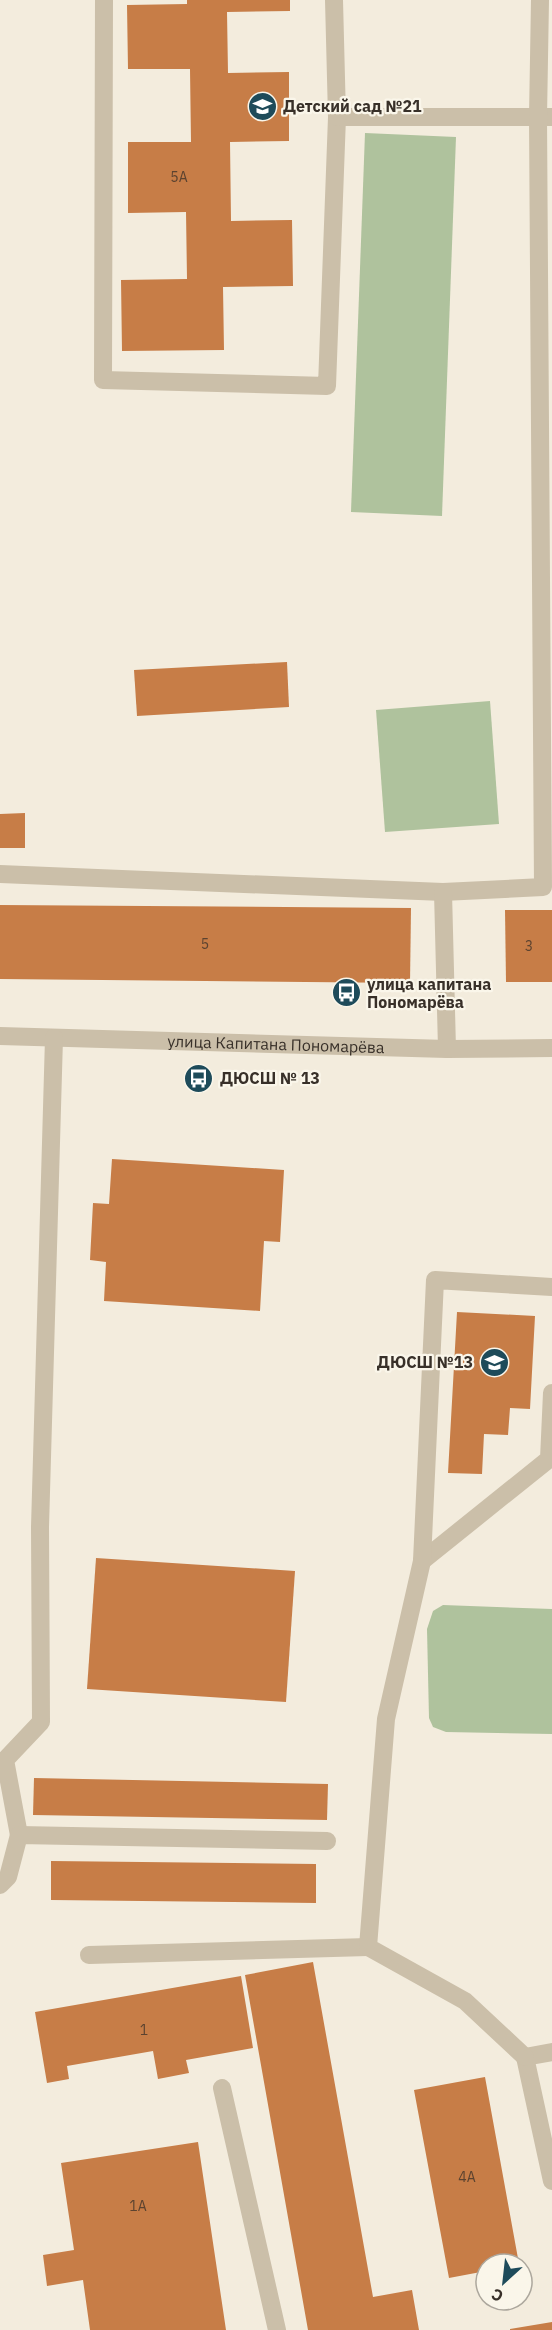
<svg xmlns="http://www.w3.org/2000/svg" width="552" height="2330" font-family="'IBM Plex Sans',sans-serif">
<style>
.green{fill:#afc29d}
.building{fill:#c77d47}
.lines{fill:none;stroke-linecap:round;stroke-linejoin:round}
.minor{stroke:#cbbfa9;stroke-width:18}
.labels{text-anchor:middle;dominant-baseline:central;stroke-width:4.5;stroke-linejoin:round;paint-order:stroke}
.number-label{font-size:14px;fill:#5c4330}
.poi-label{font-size:16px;font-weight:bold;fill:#383029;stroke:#faf6ea;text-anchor:start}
.street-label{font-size:16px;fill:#383029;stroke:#faf6ea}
</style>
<rect width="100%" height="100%" fill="#f3ecdd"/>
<g class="green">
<path d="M 365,133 L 456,137 L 442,516 L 351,512 Z"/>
<path d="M 490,701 L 499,824 L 385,832 L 376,710 Z"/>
<path d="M 443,1605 L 552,1609 L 552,1734 L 446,1732 L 433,1727 L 429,1718 L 427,1629 L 433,1611 Z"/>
</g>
<g class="building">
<path d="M 187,0 L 290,0 L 290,11 L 227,12 L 228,73 L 289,72 L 289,141 L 230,142 L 231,221 L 292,220 L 293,286 L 223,287 L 224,350 L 122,351 L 121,280 L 187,279 L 186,212 L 128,213 L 128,142 L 191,142 L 190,69 L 128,69 L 127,5 L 187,4 Z"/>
<path d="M 287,662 L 289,707 L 137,716 L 134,670 Z"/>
<path d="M 25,813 L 25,848 L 0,848 L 0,814 Z"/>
<path d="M 0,905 L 411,908 L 410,983 L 0,979 Z"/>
<path d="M 505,910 L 552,910 L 552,982 L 506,982 Z"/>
<path d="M 112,1159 L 284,1170 L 280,1242 L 264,1241 L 260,1311 L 104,1301 L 106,1262 L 90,1260 L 93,1203 L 109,1204 Z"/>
<path d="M 457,1312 L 535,1316 L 530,1409 L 510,1408 L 508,1435 L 484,1434 L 482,1474 L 448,1473 Z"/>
<path d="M 96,1558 L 295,1571 L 286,1702 L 87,1689 Z"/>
<path d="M 34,1778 L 328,1784 L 327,1820 L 33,1815 Z"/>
<path d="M 51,1861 L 316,1864 L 316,1903 L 51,1900 Z"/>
<path d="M 313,1962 L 373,2297 L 412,2290 L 419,2330 L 308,2330 L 245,1975 Z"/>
<path d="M 241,1976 L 253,2048 L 186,2060 L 189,2073 L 158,2079 L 153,2051 L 67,2066 L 69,2079 L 47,2083 L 35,2012 Z"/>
<path d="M 485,2077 L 519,2264 L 486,2264 L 486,2271 L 449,2278 L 414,2090 Z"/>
<path d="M 198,2142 L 226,2330 L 90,2330 L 83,2280 L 47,2286 L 43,2255 L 74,2250 L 61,2163 Z"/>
<path d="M 552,2322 L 552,2330 L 510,2330 L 510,2329 Z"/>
</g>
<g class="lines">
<g class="minor">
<path d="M 104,0 L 103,380 L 327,386 L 337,117 L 552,117"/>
<path d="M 334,0 L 337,117"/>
<path d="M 0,874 L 443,892 L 543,887 L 538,117 L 540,0"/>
<path d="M 443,892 L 447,1049"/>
<path id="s1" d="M 0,1036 L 447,1049 L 552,1048"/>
<path d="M 422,1561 L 549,1459 L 552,1393"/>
<path d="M 19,1835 L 5,1760 L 41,1722 L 40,1527 L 54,1038"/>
<path d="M 0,1885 L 8,1877 L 19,1835 L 327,1841"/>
<path d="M 89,1955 L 368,1947"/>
<path d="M 552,2052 L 525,2057 L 552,2181"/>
<path d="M 525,2057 L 465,2001 L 368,1947 L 386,1719 L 422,1561 L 435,1280 L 552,1287"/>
<path d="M 222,2088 L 277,2330"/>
</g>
</g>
<defs>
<symbol id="school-disc" viewBox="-11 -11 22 22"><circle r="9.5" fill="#1e4b5a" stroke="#faf6ea"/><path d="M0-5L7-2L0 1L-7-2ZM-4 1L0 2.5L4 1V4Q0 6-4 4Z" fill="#fff"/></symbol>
<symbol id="bus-disc" viewBox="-11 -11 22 22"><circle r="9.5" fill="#1e4b5a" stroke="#faf6ea"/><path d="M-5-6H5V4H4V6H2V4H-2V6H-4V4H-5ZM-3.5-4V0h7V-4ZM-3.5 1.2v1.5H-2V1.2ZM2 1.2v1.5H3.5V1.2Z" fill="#fff"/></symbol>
</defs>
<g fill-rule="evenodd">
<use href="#school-disc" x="246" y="90" width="33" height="33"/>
<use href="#bus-disc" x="330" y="976" width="33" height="33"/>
<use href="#bus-disc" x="182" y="1062" width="33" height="33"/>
<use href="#school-disc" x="478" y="1346" width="33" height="33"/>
</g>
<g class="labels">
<g class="number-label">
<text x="179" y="177">5А</text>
<text x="205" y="944">5</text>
<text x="529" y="946">3</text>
<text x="144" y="2030">1</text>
<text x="467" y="2177">4А</text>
<text x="138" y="2206">1А</text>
</g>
<g class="poi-label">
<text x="283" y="106">Детский сад №21</text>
<text x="367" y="984">улица капитана<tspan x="367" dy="18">Пономарёва</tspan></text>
<text x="220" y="1078">ДЮСШ № 13</text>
<text x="473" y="1362" text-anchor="end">ДЮСШ №13</text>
</g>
<g class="street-label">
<text stroke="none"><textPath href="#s1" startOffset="276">улица Капитана Пономарёва</textPath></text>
</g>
</g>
<g transform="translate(504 2282) rotate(207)"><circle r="28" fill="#faf6ea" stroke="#aca79d" stroke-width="1.5"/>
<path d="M0-4.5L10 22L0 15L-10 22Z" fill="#1e4b5a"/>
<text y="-9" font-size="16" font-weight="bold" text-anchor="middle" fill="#383029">С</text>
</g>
</svg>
